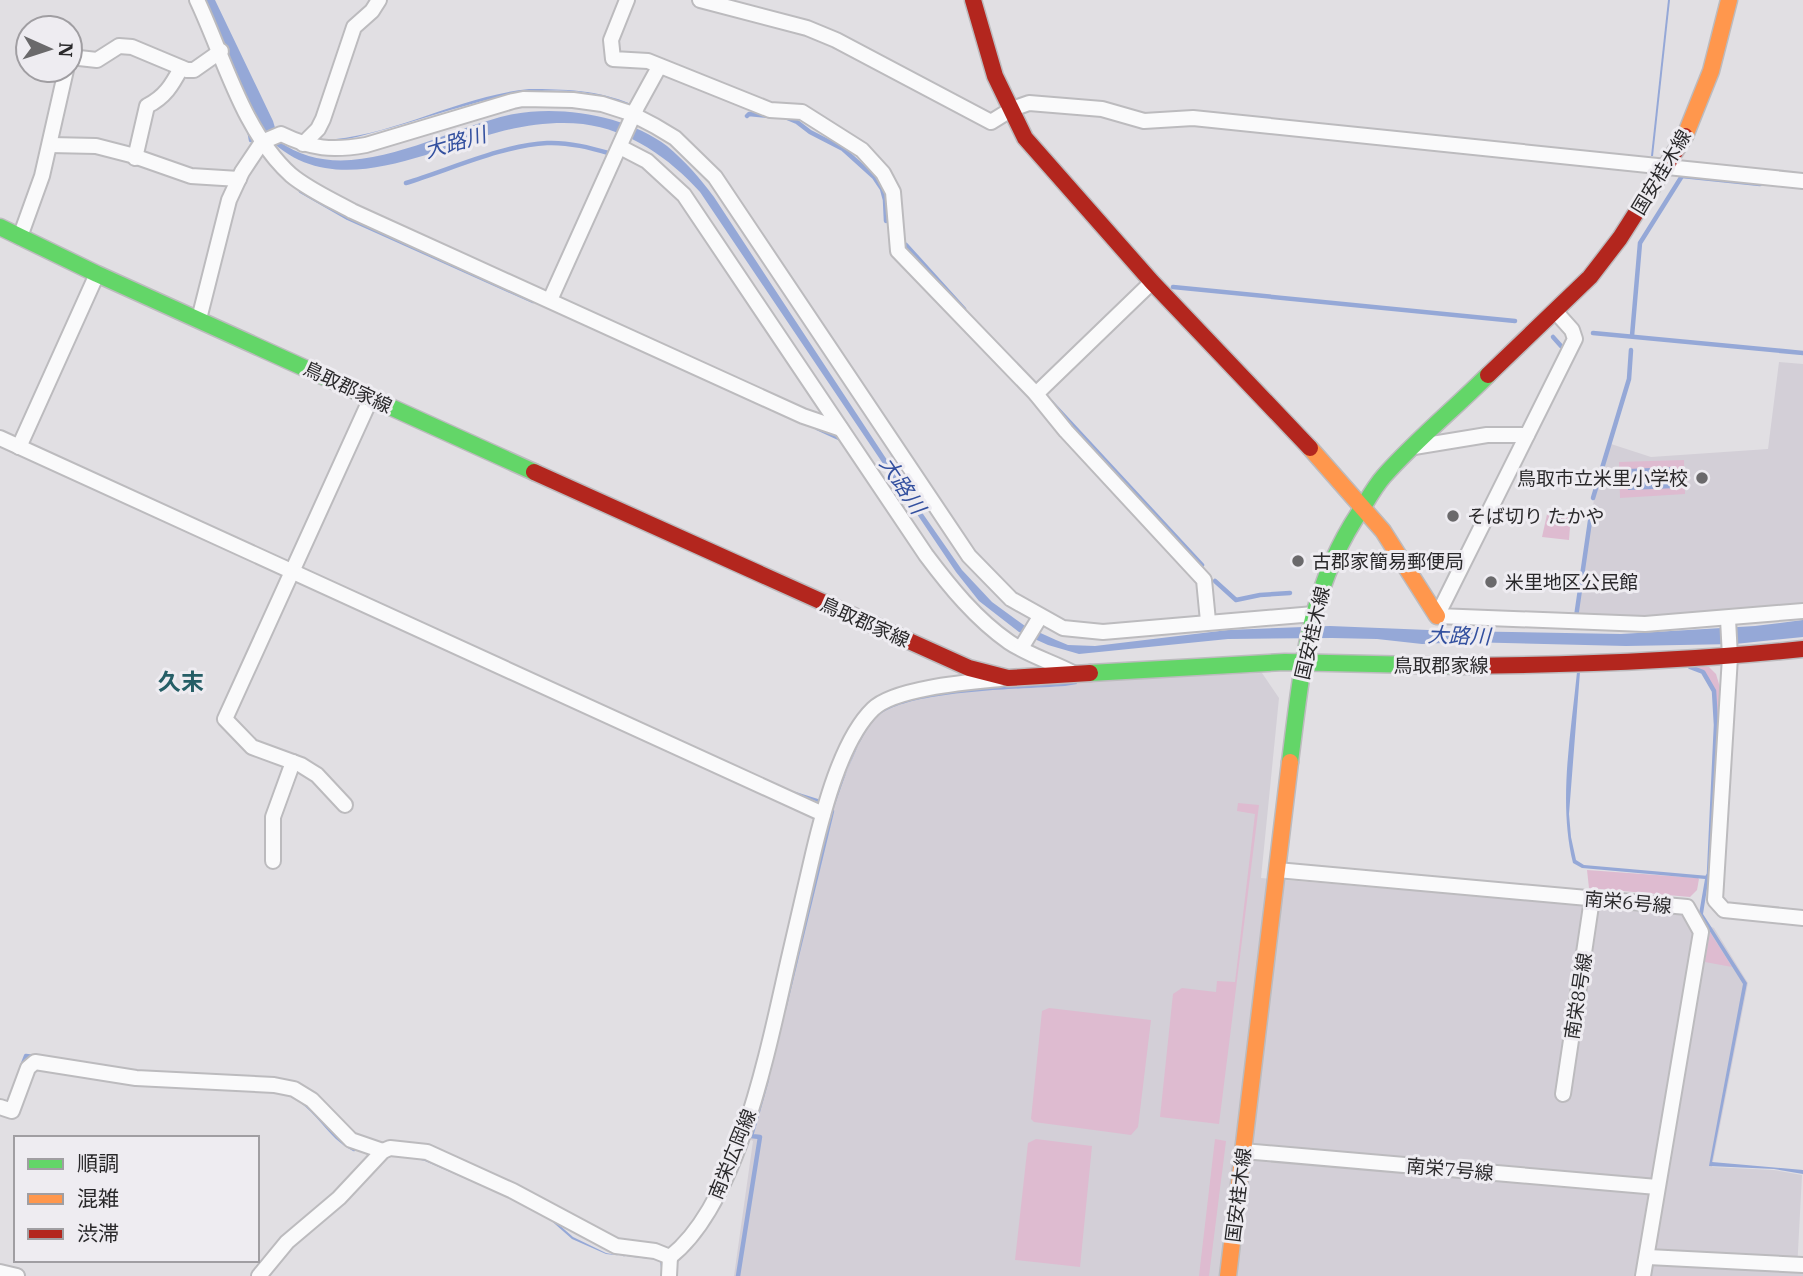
<svg xmlns="http://www.w3.org/2000/svg" width="1803" height="1276" font-family="'IBM Plex Serif','Noto Sans JP',serif">
<style>
.built{fill:#d3cfd7}
.green{fill:#debbd0}
.water{fill:#95a8d7}
.lines{fill:none;stroke-linecap:round;stroke-linejoin:round}
.stream{stroke:#95a8d7;stroke-width:4.5}
.street-casing{stroke:#bcbbbe;stroke-width:18}
.fast-casing{stroke:#bcbbbe;stroke-width:19}
.slow-casing{stroke:#bcbbbe;stroke-width:19}
.jam-casing{stroke:#bcbbbe;stroke-width:19}
.street{stroke:#fafafb;stroke-width:14}
.fast{stroke:#63d668;stroke-width:16}
.slow{stroke:#ff974d;stroke-width:16}
.jam{stroke:#b3261e;stroke-width:16}
.poi-dot{fill:#6a696b;stroke:#eeecf1;stroke-width:2.5}
.labels{text-anchor:middle;dominant-baseline:central;stroke-width:6;stroke-linejoin:round;paint-order:stroke}
.street-label{font-size:19px;fill:#2a292b;stroke:#eeecf1}
.poi-label{font-size:19px;fill:#2a292b;stroke:#eeecf1;text-anchor:start}
.water-label{font-size:21px;font-style:italic;fill:#33509f;stroke:#eeecf1}
.quarter-label{font-size:23px;font-weight:bold;fill:#255e66;stroke:#eeecf1}
</style>
<rect width="100%" height="100%" fill="#e1dfe3"/>
<g class="built">
<path d="M 1779,362 L 1803,364 L 1803,605 L 1642,619 L 1578,614 L 1594,499 L 1611,444 L 1651,457 L 1768,449 Z"/>
<path d="M 1262,673 L 1279,698 L 1261,878 L 1682,913 L 1714,928 L 1748,983 L 1712,1167 L 1774,1170 L 1802,1175 L 1797,1270 L 1803,1271 L 1803,1276 L 734,1276 L 753,1141 L 745,1137 L 813,865 L 846,757 L 879,707 L 950,687 Z"/>
</g>
<g class="green">
<path d="M 1684,460 L 1685,494 L 1620,498 L 1619,462 Z"/>
<path d="M 1548,510 L 1571,513 L 1569,540 L 1542,537 Z"/>
<path d="M 1690,666 L 1709,667 L 1716,674 L 1722,694 L 1710,877 L 1717,725 L 1715,691 L 1703,671 Z"/>
<path d="M 1238,803 L 1259,805 L 1219,1124 L 1160,1117 L 1173,994 L 1182,988 L 1216,992 L 1217,981 L 1235,982 L 1255,814 L 1237,811 Z"/>
<path d="M 1587,870 L 1698,878 L 1699,879 L 1697,890 L 1690,897 L 1589,888 Z"/>
<path d="M 1710,932 L 1732,967 L 1705,962 Z"/>
<path d="M 1049,1008 L 1151,1020 L 1138,1127 L 1131,1135 L 1034,1122 L 1031,1119 L 1042,1011 Z"/>
<path d="M 1036,1139 L 1092,1146 L 1080,1267 L 1015,1260 L 1028,1143 Z"/>
<path d="M 1215,1139 L 1226,1141 L 1209,1276 L 1199,1276 Z"/>
</g>
<g class="water">
<path d="M 203,0 L 215,0 L 273,121 L 279,141 C 347,192 443,128 514,114 C 562,105 628,116 667,146 C 685,161 700,178 714,197 L 914,501 L 962,570 L 992,602 L 1025,626 L 1056,640 L 1068,645 L 1095,646 L 1228,630 L 1330,626 L 1453,631 L 1621,634 L 1755,626 L 1803,620 L 1803,637 L 1735,644 L 1626,646 L 1464,642 L 1422,644 L 1377,639 L 1332,638 L 1228,639 L 1079,654 L 1048,645 L 1019,632 L 979,601 L 956,572 L 700,192 C 669,158 630,130 583,124 C 555,121 526,125 499,132 C 424,151 331,205 265,135 C 259,128 255,115 250,107 C 233,72 218,36 203,0 Z"/>
<path d="M 1668,0 L 1670,0 L 1653,156 L 1651,156 Z"/>
<path d="M 529,89 C 564,89 598,90 631,104 L 630,106 C 550,69 468,107 390,128 C 368,134 346,141 322,142 L 322,140 C 393,137 458,96 529,89 Z"/>
<path d="M 1676,467 L 1677,488 L 1628,490 L 1627,469 Z"/>
<path d="M 355,591 L 777,786 L 818,799 L 818,802 L 776,787 L 352,592 Z"/>
<path d="M 1577,672 L 1580,672 L 1569,814 L 1571,837 L 1576,860 L 1584,865 L 1709,876 L 1703,914 L 1747,983 L 1712,1162 L 1803,1170 L 1803,1174 L 1774,1169 L 1709,1166 L 1743,984 L 1699,914 L 1705,879 L 1582,868 L 1573,863 C 1558,801 1571,734 1577,672 Z"/>
<path d="M 1076,682 L 1077,684 L 1065,686 C 1025,689 904,690 877,717 C 857,738 843,781 834,808 L 831,807 L 865,730 L 871,720 L 886,707 L 928,696 L 971,689 Z"/>
<path d="M 391,1154 L 409,1155 L 426,1159 L 515,1198 L 549,1216 L 573,1237 L 606,1253 L 622,1256 L 656,1257 L 663,1263 L 664,1276 L 662,1276 L 660,1260 L 606,1254 L 572,1239 L 547,1217 L 514,1200 L 425,1161 L 409,1157 L 391,1157 Z"/>
</g>
<g class="lines">
<g class="stream">
<path d="M 747,116 L 749,114 L 769,116"/>
<path d="M 785,117 L 797,122 L 810,132 L 843,149 L 874,177 L 882,189 L 885,200 L 886,221"/>
<path d="M 249,129 L 251,140"/>
<path d="M 406,183 C 449,170 503,145 547,143 C 569,142 591,148 612,154"/>
<path d="M 301,191 L 348,218 L 533,301"/>
<path d="M 906,245 L 964,309"/>
<path d="M 1173,287 L 1515,321"/>
<path d="M 1593,333 L 1803,353"/>
<path d="M 1632,336 L 1640,243 L 1682,176 L 1760,184"/>
<path d="M 1553,337 L 1561,346"/>
<path d="M 1051,402 L 1202,565"/>
<path d="M 817,428 L 841,439"/>
<path d="M 1593,498 L 1629,379 L 1631,350"/>
<path d="M 1215,581 L 1236,600 L 1260,595 L 1290,593"/>
<path d="M 1576,617 L 1590,521"/>
<path d="M 1690,667 L 1703,672 L 1714,691 L 1716,725 L 1709,874 L 1707,878"/>
<path d="M 784,1009 L 832,811"/>
<path d="M 22,1066 L 26,1056 L 34,1057"/>
<path d="M 303,1102 C 322,1116 332,1138 354,1149"/>
<path d="M 738,1276 L 760,1137 L 751,1136 L 767,1079"/>
</g>
<defs>
<g id="street">
<path d="M 197,0 C 224,57 243,132 291,175 C 309,190 332,200 352,211 L 803,416 L 841,429"/>
<path d="M 627,0 L 611,40 L 613,59 L 648,61 L 770,110 L 802,112 L 862,150 L 883,173 L 893,192 L 898,251 L 1036,394 L 1066,431 L 1204,580 L 1208,621"/>
<path d="M 700,0 L 807,28 L 836,40 L 991,122 L 1012,109 L 1029,103 L 1102,109 L 1144,121 L 1193,118 L 1803,181"/>
<path d="M 70,57 L 97,60 L 119,46 L 132,47 L 187,70 L 194,70 L 221,51"/>
<path d="M 303,144 L 318,129 L 323,119 L 354,27 L 372,11 L 379,0"/>
<path d="M 50,145 L 96,146 L 131,155 L 191,176 L 239,179"/>
<path d="M 620,147 L 647,161 L 684,195 L 926,555 C 950,587 976,619 1009,642 C 1028,655 1052,662 1073,673"/>
<path d="M 135,158 L 147,106 C 165,97 172,85 181,68"/>
<path d="M 20,237 L 42,176 L 66,70"/>
<path d="M 550,300 L 637,107 L 659,67"/>
<path d="M 1555,311 L 1572,330 L 1575,339 L 1437,616 L 1645,624 L 1803,611"/>
<path d="M 199,319 L 229,200 L 242,172 L 262,142 L 281,134 C 312,149 332,151 366,145 L 513,101 L 523,99 L 573,100 L 602,104 L 630,113 L 655,126 L 675,138 L 715,177 L 969,556 L 1011,599 L 1063,628 L 1103,632 L 1314,614"/>
<path d="M 1036,394 L 1152,282"/>
<path d="M 0,438 L 823,814"/>
<path d="M 19,447 L 97,274"/>
<path d="M 1414,447 L 1487,435 L 1527,435"/>
<path d="M 1728,619 L 1730,657 L 1715,900 L 1724,910 L 1803,918"/>
<path d="M 1021,648 L 1040,617"/>
<path d="M 345,805 L 317,775 L 301,765 L 252,747 L 225,719 L 371,398"/>
<path d="M 273,861 L 273,817 L 293,762"/>
<path d="M 1277,870 L 1687,907 L 1701,932 L 1643,1276"/>
<path d="M 1563,1094 L 1592,899"/>
<path d="M 0,1107 L 12,1111 L 28,1068 L 35,1062 L 136,1078 L 274,1085 L 294,1089 L 312,1100 L 351,1140 L 383,1151"/>
<path d="M 1243,1151 L 1657,1187"/>
<path d="M 1648,1257 L 1803,1265"/>
<path d="M 0,1272 L 17,1276"/>
<path d="M 259,1276 L 287,1242 L 339,1198 L 383,1151 L 390,1148 L 427,1152 L 513,1191 L 616,1246 L 655,1251 L 670,1257 C 739,1203 769,1045 788,962 C 796,926 805,890 813,854 C 823,812 841,740 873,709 C 894,688 969,682 1000,679"/>
<path d="M 669,1276 L 670,1257"/>
</g>
<g id="fast">
<path d="M 0,227 L 97,274 L 534,472"/>
<path d="M 1090,673 L 1285,662 L 1462,666"/>
<path d="M 1290,762 C 1302,669 1308,586 1363,507 C 1369,497 1376,485 1384,476 C 1416,440 1454,409 1488,375"/>
</g>
<g id="slow">
<path d="M 1685,136 L 1711,71 L 1729,0"/>
<path d="M 1310,448 L 1383,531 L 1437,616"/>
<path d="M 1228,1276 L 1290,762"/>
</g>
<g id="jam">
<path d="M 973,0 L 995,76 L 1025,138 L 1152,282 L 1310,448"/>
<path d="M 1488,375 L 1590,277 L 1620,238 L 1685,136"/>
<path d="M 534,472 L 969,668 L 1008,678 L 1090,673"/>
<path d="M 1462,666 C 1576,665 1690,661 1803,649"/>
</g>
</defs>
<use href="#street" class="street-casing"/>
<use href="#fast" class="fast-casing"/>
<use href="#slow" class="slow-casing"/>
<use href="#jam" class="jam-casing"/>
<use href="#street" class="street"/>
<use href="#fast" class="fast"/>
<use href="#slow" class="slow"/>
<use href="#jam" class="jam"/>
</g>
<g class="poi-dot">
<circle cx="1702" cy="478" r="7"/>
<circle cx="1453" cy="516" r="7"/>
<circle cx="1298" cy="561" r="7"/>
<circle cx="1491" cy="582" r="7"/>
</g>
<g class="labels">
<g class="street-label">
<text transform="translate(1661 172) rotate(-59)">国安桂木線</text>
<text transform="translate(348 387) rotate(25)">鳥取郡家線</text>
<text transform="translate(865 622) rotate(24)">鳥取郡家線</text>
<text transform="translate(1312 633) rotate(-77)">国安桂木線</text>
<text x="1441" y="665">鳥取郡家線</text>
<text transform="translate(1628 902) rotate(5)">南栄6号線</text>
<text transform="translate(1578 996) rotate(-81)">南栄8号線</text>
<text transform="translate(732 1154) rotate(-68)">南栄広岡線</text>
<text transform="translate(1450 1169) rotate(5)">南栄7号線</text>
<text transform="translate(1238 1195) rotate(-83)">国安桂木線</text>
</g>
<g class="poi-label">
<text x="1688" y="478" text-anchor="end">鳥取市立米里小学校</text>
<text x="1467" y="516">そば切り たかや</text>
<text x="1312" y="561">古郡家簡易郵便局</text>
<text x="1505" y="582">米里地区公民館</text>
</g>
<g class="water-label">
<text transform="translate(455 142) rotate(-16)">大路川</text>
<text transform="translate(903 485) rotate(56)">大路川</text>
<text transform="translate(1459 635) rotate(2)">大路川</text>
</g>
<g class="quarter-label">
<text x="181" y="681">久末</text>
</g>
</g>
<rect x="14" y="1136" width="245" height="126" fill="#eeecf1" stroke="#a09ea2" stroke-width="2"/>
<rect x="28" y="1159" width="35" height="10" fill="#63d668" stroke="#a09ea2" stroke-width="2"/>
<text x="77" y="1171" font-size="21" fill="#2a292b">順調</text>
<rect x="28" y="1194" width="35" height="10" fill="#ff974d" stroke="#a09ea2" stroke-width="2"/>
<text x="77" y="1206" font-size="21" fill="#2a292b">混雑</text>
<rect x="28" y="1229" width="35" height="10" fill="#b3261e" stroke="#a09ea2" stroke-width="2"/>
<text x="77" y="1241" font-size="21" fill="#2a292b">渋滞</text>
<g transform="translate(49 49) rotate(93)"><circle r="33" fill="#eeecf1" stroke="#a09ea2" stroke-width="2"/>
<path d="M0-5L12 26L0 18L-12 26Z" fill="#6a696b"/>
<text y="-10" font-size="19" font-weight="bold" text-anchor="middle" fill="#2a292b">N</text>
</g>
</svg>
